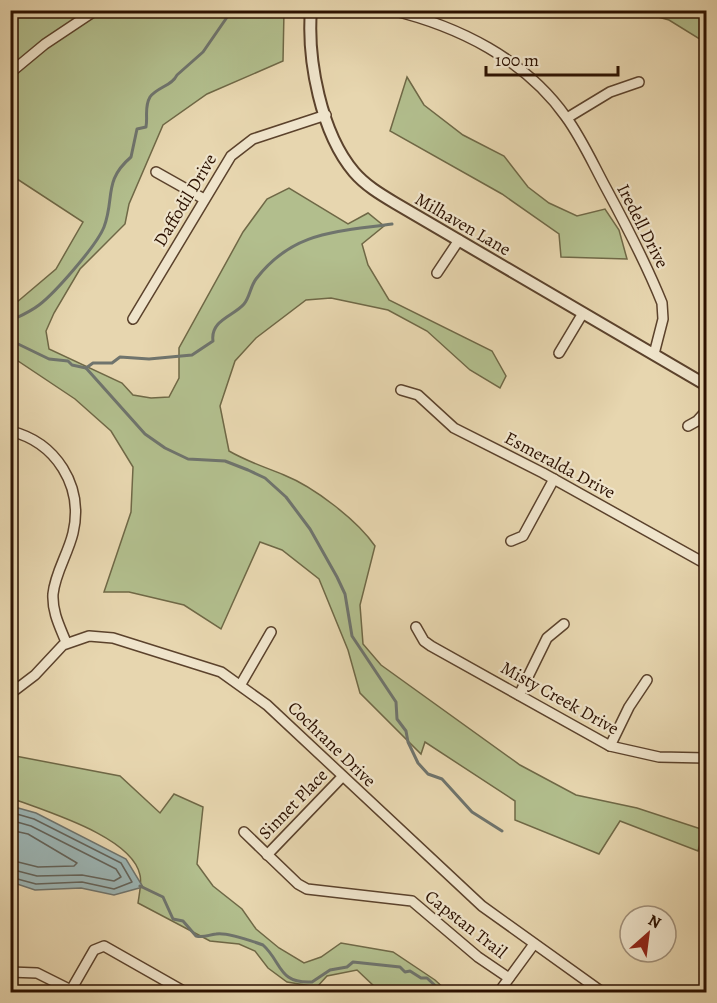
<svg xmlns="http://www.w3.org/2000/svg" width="717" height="1003" font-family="Alegreya,serif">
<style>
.green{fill:#b2be8d;stroke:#6f6846;stroke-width:1.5}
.water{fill:#9cb6b6;stroke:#6f746d;stroke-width:1.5}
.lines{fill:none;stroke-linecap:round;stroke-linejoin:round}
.shore{stroke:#64645b;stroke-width:1.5}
.stream{stroke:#6f746d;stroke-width:3}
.minor-casing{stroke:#5b422c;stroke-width:12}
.tertiary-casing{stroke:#5b422c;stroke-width:14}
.minor{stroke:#efe4cb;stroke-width:9}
.tertiary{stroke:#efe4cb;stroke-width:10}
.labels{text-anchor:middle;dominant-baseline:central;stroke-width:4.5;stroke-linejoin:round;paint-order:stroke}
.street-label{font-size:18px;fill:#2c1100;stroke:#efe4cb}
</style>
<rect width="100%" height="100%" fill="#e7d6af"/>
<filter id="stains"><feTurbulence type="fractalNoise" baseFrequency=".00333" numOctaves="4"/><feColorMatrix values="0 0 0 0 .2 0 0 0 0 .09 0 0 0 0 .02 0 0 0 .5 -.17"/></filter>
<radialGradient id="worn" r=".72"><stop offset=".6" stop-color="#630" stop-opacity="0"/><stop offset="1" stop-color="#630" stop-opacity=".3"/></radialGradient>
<g class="green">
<path d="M 11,11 L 284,11 L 283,61 L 207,94 L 163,125 L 129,204 L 125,224 L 80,269 L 54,313 L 46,331 L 49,349 L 122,383 L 133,395 L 151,398 L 169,397 L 179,378 L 179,348 L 243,232 L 267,199 L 289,188 L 348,224 L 368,213 L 384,226 L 362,244 L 368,265 L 389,300 L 492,351 L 506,376 L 500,388 L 470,370 L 427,331 L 388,310 L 331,298 L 306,300 L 256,338 L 235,361 L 220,406 L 229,451 C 248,462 265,467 284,475 C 314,487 357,520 375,546 L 360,605 L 363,644 L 381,665 L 520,765 L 576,795 L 637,808 L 704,830 L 698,851 L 620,821 L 599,854 L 515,820 L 515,801 L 425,742 L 421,754 L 360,693 L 348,650 L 319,579 L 282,550 L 260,542 L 221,629 L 184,605 L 129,592 L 104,592 L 131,512 L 133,467 L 111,431 L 75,399 L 18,361 L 11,362 L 10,308 L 56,269 L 83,222 L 11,175 Z"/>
<path d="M 636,11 L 706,11 L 706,43 L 669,20 Z"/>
<path d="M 407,77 L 424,105 L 463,135 L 504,156 L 528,187 L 549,203 L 577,216 L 605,209 L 619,230 L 627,259 L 561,257 L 559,234 L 502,194 L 390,131 Z"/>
<path d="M 10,755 L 120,776 L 160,813 L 174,794 L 203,807 L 197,864 L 213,886 L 242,909 L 256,929 L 279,948 L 304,963 L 321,957 L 341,943 L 393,952 L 435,980 L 448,992 L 386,992 L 375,987 L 357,970 L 327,976 L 317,987 L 287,982 L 268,968 L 255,951 L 239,944 L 210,941 L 138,903 C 139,895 142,883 140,875 C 132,836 44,811 11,798 Z"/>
</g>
<path class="water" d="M 11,806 L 36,813 L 126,859 L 143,887 L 114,895 L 81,888 L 35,890 L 11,882 Z"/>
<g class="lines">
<g class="shore">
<path d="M 10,812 L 34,819 L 121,863 L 132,882 L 114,889 L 82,882 L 36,884 L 10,877"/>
<path d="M 10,820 L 31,826 L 116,869 L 121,877 L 114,881 L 82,875 L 37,876 L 10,869"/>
<path d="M 10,830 L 28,834 L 77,863 L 74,866 L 38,867 L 10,860"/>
</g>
<g class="stream">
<path d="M 10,321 C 20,316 30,312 39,305 C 55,293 97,245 104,227 C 115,198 103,181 131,157 L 137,129 L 146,127 C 148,117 144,107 150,97 C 157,87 172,86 177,75 L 203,52 L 232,10"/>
<path d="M 10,344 L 16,343 L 49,359 L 68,361 L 72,365 L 86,368 L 93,363 L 112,363 L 120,357 L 149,359 L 192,355 L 213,341 C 210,320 234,316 244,304 C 250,297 250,287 256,279 C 293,231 336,232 392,224"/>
<path d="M 86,368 L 145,434 L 165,448 L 188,459 L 225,461 L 248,470 L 265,478 L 286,497 L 310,529 L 337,577 L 345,594 L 352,636 L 396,702 L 397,719 L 406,731 L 408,742 L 418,763 L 428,774 L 442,779 L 472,812 L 502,831"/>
<path d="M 140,886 L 163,897 L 173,919 L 183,921 L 196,936 C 204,938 208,935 216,934 C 227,932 252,941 263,945 C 282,962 278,984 312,982 L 330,970 L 347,967 L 353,962 L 400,967 L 405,972 L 410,971 L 421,978 L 427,978 L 442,992"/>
</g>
<defs>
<g id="minor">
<path d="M 391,10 C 458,26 525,59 566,117 C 582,139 593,164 606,188 C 626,225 646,263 662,303 L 663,319 L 654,354"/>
<path d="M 10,73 L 45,44 L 96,10"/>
<path d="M 567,118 L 610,92 L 639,82"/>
<path d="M 156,172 L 204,199"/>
<path d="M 437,273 L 459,240"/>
<path d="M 133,319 L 231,156 L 253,139 L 326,115"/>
<path d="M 559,353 L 583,313"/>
<path d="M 401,390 L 418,395 L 454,428 L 543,473 L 706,564"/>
<path d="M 688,426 L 697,421 L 706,411"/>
<path d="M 10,431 C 56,442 84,486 73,533 C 68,554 55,573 53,594 C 52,612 60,627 66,642"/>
<path d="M 511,541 L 523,536 L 554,479"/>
<path d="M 416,627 L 424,641 L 431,646 L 610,746 L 659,757 L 706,758"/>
<path d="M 241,684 L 271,632"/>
<path d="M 10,694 L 35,675 L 63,645 L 89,636 L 113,638 L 221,672 L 267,705 L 482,906 L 602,992"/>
<path d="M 519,695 L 547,638 L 564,624"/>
<path d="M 610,746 L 629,707 L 647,680"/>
<path d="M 244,832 L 298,884 L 307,889 L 412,901 L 478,957 L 509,978"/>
<path d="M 267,855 L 342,777"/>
<path d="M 10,972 L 37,973 L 75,992"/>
<path d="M 71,990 L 94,950 L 104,946 L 185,992"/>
<path d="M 499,992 L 534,944"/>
</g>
<path id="tertiary" d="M 311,10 C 307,60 321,133 354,172 C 365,185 380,194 395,203 L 706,385"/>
</defs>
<use href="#minor" class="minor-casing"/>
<use href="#tertiary" class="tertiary-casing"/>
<use href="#minor" class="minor"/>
<use href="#tertiary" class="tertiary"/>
</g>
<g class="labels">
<g class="street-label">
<text transform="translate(185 200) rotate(-59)">Daffodil Drive</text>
<text transform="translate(463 224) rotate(30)">Milhaven Lane</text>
<text transform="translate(643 226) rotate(63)">Iredell Drive</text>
<text transform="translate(560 465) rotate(28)">Esmeralda Drive</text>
<text transform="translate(560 698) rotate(29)">Misty Creek Drive</text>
<text transform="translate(332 744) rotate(44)">Cochrane Drive</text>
<text transform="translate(293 804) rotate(-46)">Sinnet Place</text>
<text transform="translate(466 924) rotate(38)">Capstan Trail</text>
</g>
</g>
<rect width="717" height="1003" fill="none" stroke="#e7d6af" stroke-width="36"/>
<rect x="12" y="12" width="693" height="979" fill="none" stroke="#2c1100" stroke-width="3"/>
<rect x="18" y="18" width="681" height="967" fill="none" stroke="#2c1100" stroke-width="1.5"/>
<g transform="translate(648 934) rotate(28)"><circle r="28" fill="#efe4cb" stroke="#a1907a" stroke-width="1.5"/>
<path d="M0-4.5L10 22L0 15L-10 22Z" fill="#8f2418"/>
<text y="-9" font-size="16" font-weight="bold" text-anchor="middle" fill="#2c1100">N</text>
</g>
<path d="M486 66v9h132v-9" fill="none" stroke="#2c1100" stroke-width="3"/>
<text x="495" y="66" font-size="18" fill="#2c1100" stroke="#efe4cb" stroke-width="4.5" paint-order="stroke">100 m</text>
<rect width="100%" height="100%" filter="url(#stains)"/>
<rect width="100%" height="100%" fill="url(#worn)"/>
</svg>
